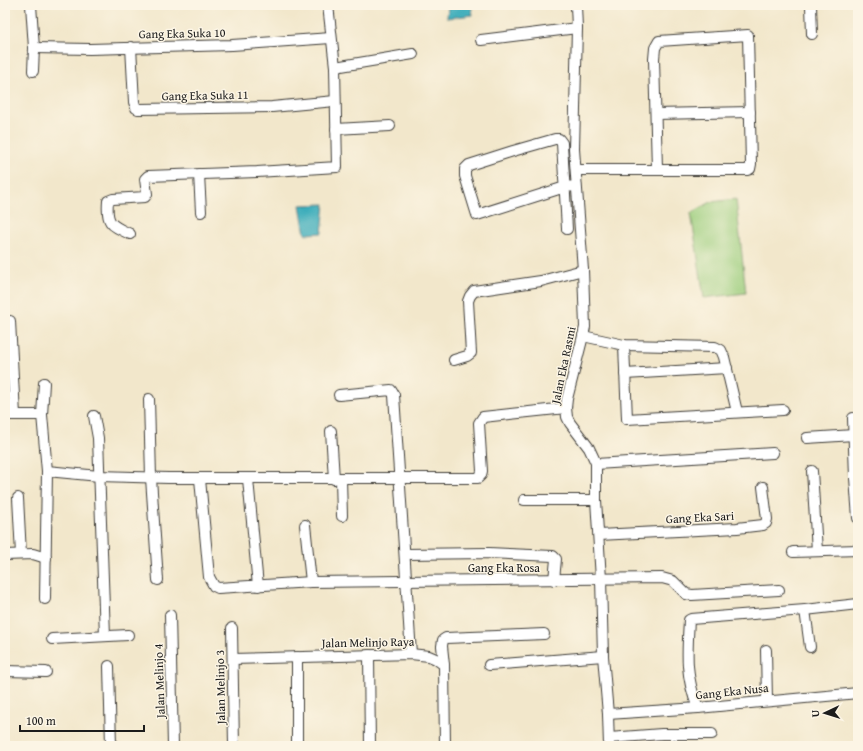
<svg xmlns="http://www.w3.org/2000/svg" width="863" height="751" font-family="'Gentium Book Plus',serif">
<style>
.green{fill:#9dce7e;stroke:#5c754d}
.water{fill:#3eadbb;stroke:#2d646c}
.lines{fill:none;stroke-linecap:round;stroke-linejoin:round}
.minor-casing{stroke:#3c3a36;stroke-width:12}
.minor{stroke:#fff;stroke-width:10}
.labels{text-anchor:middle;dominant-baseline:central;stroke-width:3;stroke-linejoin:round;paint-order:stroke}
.street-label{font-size:12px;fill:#1c1c1c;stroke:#fcf5e5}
</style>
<rect width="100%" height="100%" fill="#fcf5e5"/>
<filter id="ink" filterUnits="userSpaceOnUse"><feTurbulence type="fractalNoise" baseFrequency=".025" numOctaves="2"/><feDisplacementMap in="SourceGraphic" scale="8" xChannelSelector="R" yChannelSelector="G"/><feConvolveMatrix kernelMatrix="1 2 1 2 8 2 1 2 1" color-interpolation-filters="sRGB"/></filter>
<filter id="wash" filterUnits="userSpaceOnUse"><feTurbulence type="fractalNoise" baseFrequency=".012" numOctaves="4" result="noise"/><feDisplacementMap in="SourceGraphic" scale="16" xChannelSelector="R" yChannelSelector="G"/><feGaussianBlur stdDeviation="0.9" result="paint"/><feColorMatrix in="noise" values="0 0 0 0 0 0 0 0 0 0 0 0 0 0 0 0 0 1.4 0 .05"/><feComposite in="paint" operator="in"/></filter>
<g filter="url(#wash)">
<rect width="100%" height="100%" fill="#f2e7cb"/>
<path class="green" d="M 736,199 L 746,293 L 704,298 L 691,213 L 711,202 Z"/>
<g class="water">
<path d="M 448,5 L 471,5 L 473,15 L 447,18 Z"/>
<path d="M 325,204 L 322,233 L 305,234 L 300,205 Z"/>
</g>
</g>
<g filter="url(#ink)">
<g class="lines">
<defs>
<g id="minor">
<path d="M 31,5 L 34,48 L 33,71"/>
<path d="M 576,5 L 577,28 L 574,149 L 583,270 L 585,327 L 583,336 L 567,399 L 566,408 L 567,417 L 570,423 L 589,448 L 596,463 L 596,500 L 601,579 L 603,656 L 608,714 L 609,746"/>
<path d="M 811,5 L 812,34"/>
<path d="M 481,40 L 577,28"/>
<path d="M 131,47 L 134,102 L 136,108 L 138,109 L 272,107 L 335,101"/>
<path d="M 34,48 L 90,49 L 232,45 L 331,38"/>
<path d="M 335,67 L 413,54"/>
<path d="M 656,114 L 750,112"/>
<path d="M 336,129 L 390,126"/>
<path d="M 576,170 L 747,170 L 750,169 L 751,164 L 748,35 L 659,41 L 655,48 L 654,59 L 657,169"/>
<path d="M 199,174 L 201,212"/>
<path d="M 567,229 L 562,143 L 559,139 L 555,139 L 513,151 L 469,165 L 465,169 L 465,176 L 477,215 L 565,187 L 576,186"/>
<path d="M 130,234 C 111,225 106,224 108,201 L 113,199 L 145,197 L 147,194 L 145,179 L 148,176 L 257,172 L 337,167 L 335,67 L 328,5"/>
<path d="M 10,321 L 15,415"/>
<path d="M 583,336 L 624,345 L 715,347 L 721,350 L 724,357 L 737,412"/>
<path d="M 624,345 L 627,419 L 783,410"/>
<path d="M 454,360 L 467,356 L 471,353 L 468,301 L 470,296 L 474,291 L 541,281 L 583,270"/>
<path d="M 625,374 L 727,368"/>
<path d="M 44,383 L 42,415 L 47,471 L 45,599"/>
<path d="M 339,395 L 391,390 L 394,395 L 411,654"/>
<path d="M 149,399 L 151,478 L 158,580"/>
<path d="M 5,415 L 42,415"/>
<path d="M 94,416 L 98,438 L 105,636"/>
<path d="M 853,418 L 855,478 L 858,518"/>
<path d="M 331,431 L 334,479"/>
<path d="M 807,438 L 854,435"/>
<path d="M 596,464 L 773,453"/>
<path d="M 47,471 L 99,476 L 168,478 L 478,478 L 481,475 L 482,471 L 479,423 L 483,417 L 566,408"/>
<path d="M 812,471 L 817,551"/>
<path d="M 341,478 L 342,516"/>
<path d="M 200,479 L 209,577 L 214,586 L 218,588 L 311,582 L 662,578 L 673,581 L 686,594 L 692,595 L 779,590"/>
<path d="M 248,479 L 258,586"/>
<path d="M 18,498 L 21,554"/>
<path d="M 524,500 L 596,500"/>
<path d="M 305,525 L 311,582"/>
<path d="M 599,535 L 737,528 L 763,525 L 766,523 L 767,519 L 763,487"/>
<path d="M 793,552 L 858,550"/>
<path d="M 405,554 L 489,553 L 553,556 L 556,559 L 554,580"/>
<path d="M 5,555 L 33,554 L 46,558"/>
<path d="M 805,610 L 810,647"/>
<path d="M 170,615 L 173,746"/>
<path d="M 232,628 L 234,746"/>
<path d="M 52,639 L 128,635"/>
<path d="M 766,650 L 767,701"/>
<path d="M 369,655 L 370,746"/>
<path d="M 233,659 L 411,654 L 429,656 L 436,659 L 444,665 L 445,746"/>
<path d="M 444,665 L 442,646 L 443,640 L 446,638 L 544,634"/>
<path d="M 489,665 L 603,656"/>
<path d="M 109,666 L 111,746"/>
<path d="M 5,671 L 46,672"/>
<path d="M 698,708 C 685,676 687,653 689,620 L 691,619 L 805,610 L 858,604"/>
<path d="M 608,714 L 698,708 L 858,693"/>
<path d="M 609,738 L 662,734 L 712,734"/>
<path d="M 297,746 L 297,657"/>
</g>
</defs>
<use href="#minor" class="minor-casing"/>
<use href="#minor" class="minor"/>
</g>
</g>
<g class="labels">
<g class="street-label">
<text transform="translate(182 33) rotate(-1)">Gang Eka Suka 10</text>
<text transform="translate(205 95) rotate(-1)">Gang Eka Suka 11</text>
<text transform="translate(563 365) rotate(-78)">Jalan Eka Rasmi</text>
<text transform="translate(700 517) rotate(-3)">Gang Eka Sari</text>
<text x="504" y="567">Gang Eka Rosa</text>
<text transform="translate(368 642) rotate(-1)">Jalan Melinjo Raya</text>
<text transform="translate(159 681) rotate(-92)">Jalan Melinjo 4</text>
<text transform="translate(220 687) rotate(-91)">Jalan Melinjo 3</text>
<text transform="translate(732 691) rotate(-6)">Gang Eka Nusa</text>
</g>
</g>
<rect width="863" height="751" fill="none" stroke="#fcf5e5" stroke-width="20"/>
<g transform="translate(825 713) rotate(266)" stroke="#fcf5e5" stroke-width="3" paint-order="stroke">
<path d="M0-3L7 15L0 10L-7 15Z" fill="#1c1c1c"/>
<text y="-6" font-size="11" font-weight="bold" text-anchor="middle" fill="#1c1c1c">U</text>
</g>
<path d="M20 725v6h124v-6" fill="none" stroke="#1c1c1c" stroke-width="2"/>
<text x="26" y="725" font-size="12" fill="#1c1c1c" stroke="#fcf5e5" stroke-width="3" paint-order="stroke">100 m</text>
</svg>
